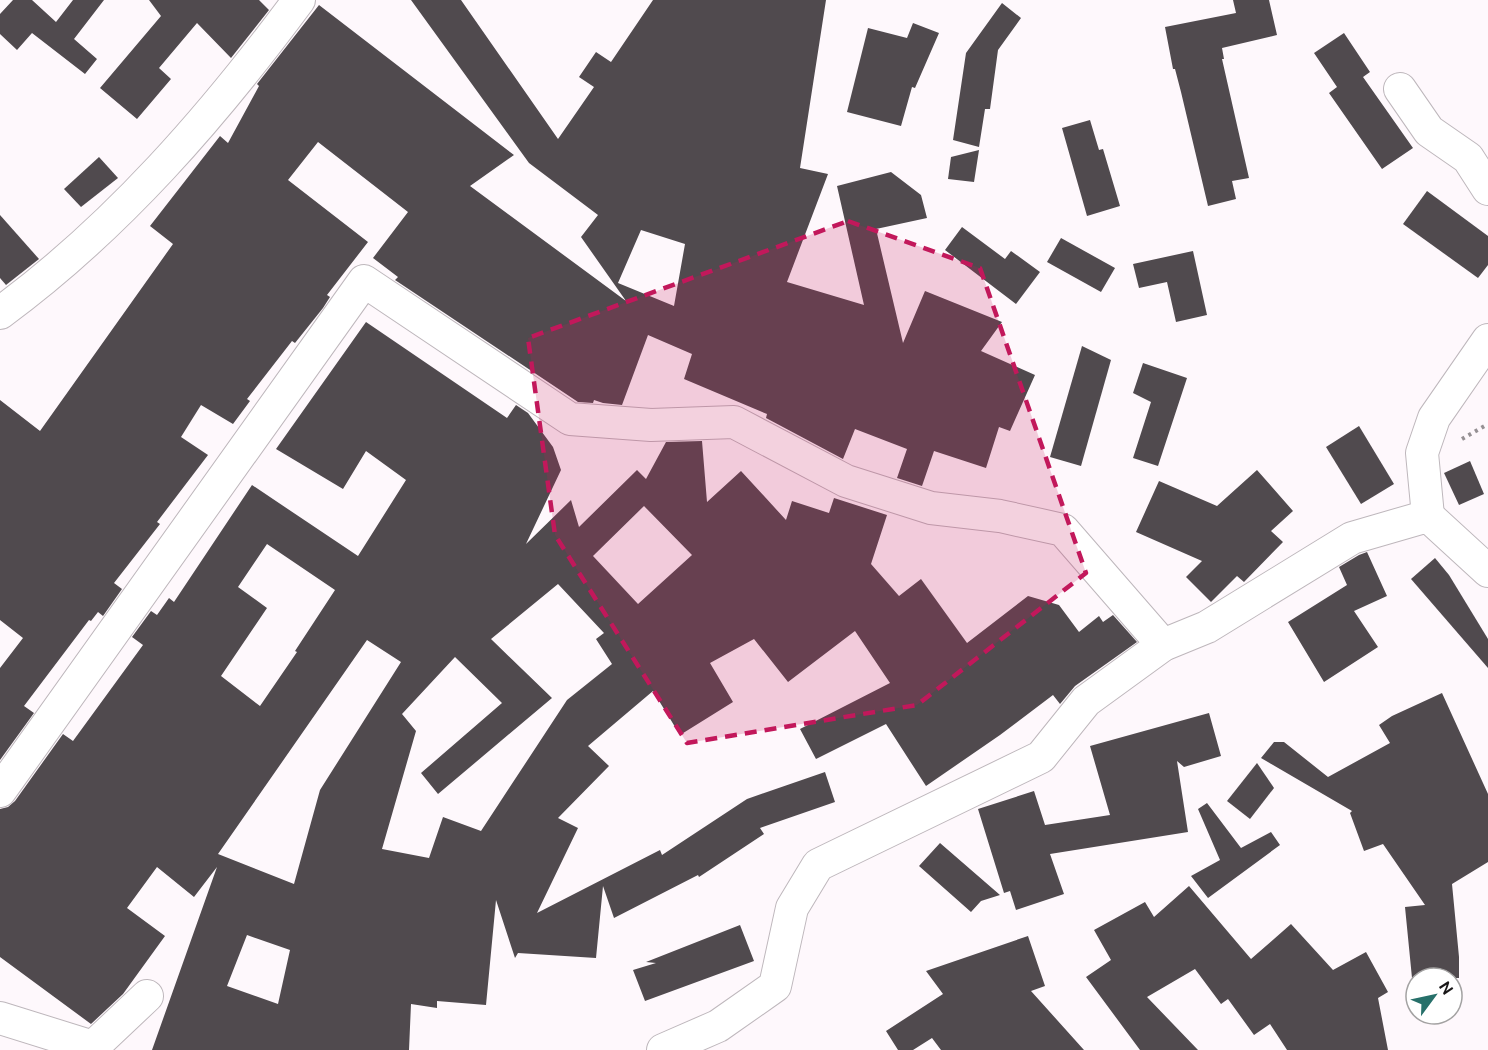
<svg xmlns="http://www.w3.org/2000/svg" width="1488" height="1050" font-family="Ubuntu,sans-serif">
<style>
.building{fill:#504a4e;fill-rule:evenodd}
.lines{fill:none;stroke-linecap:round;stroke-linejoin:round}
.minor-casing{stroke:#beb7bc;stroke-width:34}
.path{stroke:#959093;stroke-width:4;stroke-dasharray:3 4.5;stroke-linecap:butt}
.minor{stroke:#fff;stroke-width:32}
.marked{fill:#c2185b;fill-opacity:0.2;stroke:#c2185b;stroke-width:4.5;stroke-dasharray:12 8;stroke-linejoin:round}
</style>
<rect width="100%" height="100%" fill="#fef8fc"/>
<g class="building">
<path d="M 13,0 L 32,0 L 56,22 L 73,0 L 104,0 L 74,39 L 97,59 L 85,74 L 32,33 L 17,50 L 0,34 L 0,14 Z"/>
<path d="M 149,0 L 259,0 L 269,10 L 231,58 L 197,23 L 159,68 L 171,79 L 137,119 L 100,88 L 161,16 Z"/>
<path d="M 411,0 L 461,0 L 558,139 L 594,87 L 579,77 L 596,52 L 611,62 L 653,0 L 826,0 L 800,168 L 828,174 L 787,282 L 864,305 L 837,186 L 891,172 L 921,195 L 927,218 L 876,229 L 903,343 L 925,291 L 1002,322 L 981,351 L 1035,375 L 1010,431 L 999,427 L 986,468 L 934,451 L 922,486 L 897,478 L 907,449 L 855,429 L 843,459 L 766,418 L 767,414 L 684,379 L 692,354 L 648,335 L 622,405 L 603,403 L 594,400 L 593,403 L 578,402 L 395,280 L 398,277 L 373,258 L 408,212 L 318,142 L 288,180 L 368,242 L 327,295 L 330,297 L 323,308 L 295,343 L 292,341 L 247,399 L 250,401 L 233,424 L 201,405 L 181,437 L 208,455 L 157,522 L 160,524 L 114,583 L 122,589 L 103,616 L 98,612 L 91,621 L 89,620 L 24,706 L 34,713 L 0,760 L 0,668 L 23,638 L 0,620 L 0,400 L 40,431 L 173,244 L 150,226 L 220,136 L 228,143 L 259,86 L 257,84 L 319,5 L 514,155 L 470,186 L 626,301 L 581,237 L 598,215 L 529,163 ZM 641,230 L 685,244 L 674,306 L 618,283 Z"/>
<path d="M 1233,0 L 1269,0 L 1277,35 L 1222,48 L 1224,59 L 1222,59 L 1249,178 L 1232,181 L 1236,199 L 1208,206 L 1181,92 L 1175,69 L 1173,69 L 1165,27 L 1236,13 Z"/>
<path d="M 1002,3 L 1021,18 L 998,50 L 990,109 L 985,109 L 979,147 L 953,140 L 966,53 Z"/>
<path d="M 913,23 L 939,33 L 915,88 L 912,87 L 901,126 L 847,112 L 868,28 L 907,38 Z"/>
<path d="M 1344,33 L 1370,72 L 1363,77 L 1413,148 L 1382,169 L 1329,93 L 1337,87 L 1314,53 Z"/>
<path d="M 1090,120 L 1099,150 L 1103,149 L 1120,206 L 1087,216 L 1062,128 Z"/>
<path d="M 979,150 L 974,182 L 948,179 L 951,157 Z"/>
<path d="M 99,157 L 118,178 L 81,207 L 64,189 Z"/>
<path d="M 1427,191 L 1488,236 L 1488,265 L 1478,278 L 1403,224 Z"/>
<path d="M 0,215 L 39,259 L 6,285 L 0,278 Z"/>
<path d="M 962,227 L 1005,259 L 1011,251 L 1040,272 L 1016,304 L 945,250 Z"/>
<path d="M 1061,238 L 1115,268 L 1101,292 L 1047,262 Z"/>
<path d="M 1193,251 L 1207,315 L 1176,322 L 1167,282 L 1139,288 L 1133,264 Z"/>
<path d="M 366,322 L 507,418 L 516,405 L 528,413 L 553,447 L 561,470 L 526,544 L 571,500 L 579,527 L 637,470 L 646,479 L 666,442 L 702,441 L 707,502 L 741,471 L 786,520 L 792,501 L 829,513 L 834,498 L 887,515 L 871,564 L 899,596 L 921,579 L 967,643 L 1028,596 L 1059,605 L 1079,632 L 1099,616 L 1103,622 L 1113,615 L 1137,642 L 1075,686 L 1060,704 L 1053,695 L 1000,735 L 926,786 L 886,724 L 816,759 L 800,729 L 890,683 L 855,631 L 788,682 L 754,639 L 710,663 L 733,702 L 680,735 L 653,691 L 588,746 L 609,766 L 558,818 L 578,828 L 537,913 L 660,850 L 662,855 L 747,799 L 825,772 L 835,802 L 760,828 L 764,834 L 699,877 L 698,875 L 614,918 L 603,886 L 596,958 L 518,953 L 515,958 L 496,900 L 486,1005 L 437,1001 L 437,1008 L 411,1004 L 409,1050 L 152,1050 L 217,867 L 194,897 L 157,867 L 127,908 L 165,936 L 123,994 L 91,1024 L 0,957 L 0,809 L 8,807 L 15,801 L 63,734 L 73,741 L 143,645 L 132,637 L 151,611 L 157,615 L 169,598 L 174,602 L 252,485 L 358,556 L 406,480 L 366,451 L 343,489 L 276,449 ZM 644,506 L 692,555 L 638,604 L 593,556 ZM 267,544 L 335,590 L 295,651 L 297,652 L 260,706 L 221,676 L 267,608 L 238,587 ZM 558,584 L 604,633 L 596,639 L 612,664 L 567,700 L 481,831 L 443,817 L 429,858 L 382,849 L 416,731 L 402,714 L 455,657 L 502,703 L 421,773 L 438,794 L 552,698 L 491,639 ZM 367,640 L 401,662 L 320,790 L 294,884 L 218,854 ZM 247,935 L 290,950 L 278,1004 L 227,986 Z"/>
<path d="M 1082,346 L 1111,360 L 1081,466 L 1050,457 Z"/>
<path d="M 1143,363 L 1187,378 L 1158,466 L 1133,458 L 1151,402 L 1133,393 Z"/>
<path d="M 1359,426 L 1394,484 L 1361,504 L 1326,447 Z"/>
<path d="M 1470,461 L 1484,494 L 1459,505 L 1444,473 Z"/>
<path d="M 1257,470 L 1293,511 L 1271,531 L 1283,542 L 1244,582 L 1237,576 L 1211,602 L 1186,577 L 1202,561 L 1136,532 L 1159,481 L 1217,506 Z"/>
<path d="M 1367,552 L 1387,596 L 1354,611 L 1378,647 L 1324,682 L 1288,622 L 1347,585 L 1339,567 L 1359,555 Z"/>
<path d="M 1435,558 L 1449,575 L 1488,639 L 1488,668 L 1411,579 Z"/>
<path d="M 1442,693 L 1488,794 L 1488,862 L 1452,884 L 1459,957 L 1459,978 L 1412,978 L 1405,907 L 1425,905 L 1383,844 L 1364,851 L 1350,813 L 1352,811 L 1261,758 L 1274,742 L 1284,742 L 1328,777 L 1390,743 L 1379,725 L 1392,716 Z"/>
<path d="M 1209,713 L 1221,756 L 1184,767 L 1177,761 L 1188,832 L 1050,854 L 1064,894 L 1016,910 L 1010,891 L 1004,893 L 978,809 L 1034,791 L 1045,825 L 1110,815 L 1090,746 Z"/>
<path d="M 1257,763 L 1274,788 L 1250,819 L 1227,801 Z"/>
<path d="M 1207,803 L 1241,848 L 1271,832 L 1280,845 L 1208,898 L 1191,876 L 1220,860 L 1198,809 Z"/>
<path d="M 940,843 L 1000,895 L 981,901 L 971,912 L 919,866 Z"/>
<path d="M 1189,886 L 1251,959 L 1291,924 L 1333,970 L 1366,952 L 1388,992 L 1378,998 L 1388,1050 L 1287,1050 L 1270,1024 L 1254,1035 L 1228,999 L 1221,1004 L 1195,969 L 1147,997 L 1198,1050 L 1140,1050 L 1086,977 L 1111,960 L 1094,930 L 1145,902 L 1154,917 Z"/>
<path d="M 740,925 L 754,961 L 645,1001 L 633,970 L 656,963 L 646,962 Z"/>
<path d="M 1028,936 L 1045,986 L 1031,991 L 1084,1050 L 941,1050 L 932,1038 L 913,1050 L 898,1050 L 886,1031 L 943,994 L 926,971 Z"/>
</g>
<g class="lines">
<defs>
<g id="minor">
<path d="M 1400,89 L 1429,131 L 1468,158 L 1488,189"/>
<path d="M 0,313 C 117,227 213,116 299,0"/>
<path d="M 1428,516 L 1422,453 L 1434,418 L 1488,340"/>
<path d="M 0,791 L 364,281 L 570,419 L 651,425 L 734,422 L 846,481 L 931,508 L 1000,516 L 1063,530 L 1163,645"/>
<path d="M 0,1018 L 93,1047 L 147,996"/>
<path d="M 663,1050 L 718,1026 L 775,986 L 792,908 L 818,865 L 1041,757 L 1086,701 L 1163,645 L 1207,627 L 1352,538 L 1428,516 L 1488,571"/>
</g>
</defs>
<use href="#minor" class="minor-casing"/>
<path class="path" d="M 1462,439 L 1488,424"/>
<use href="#minor" class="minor"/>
</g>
<path class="marked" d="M 848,221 L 980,268 L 1086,573 L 917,705 L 687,743 L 555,535 L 528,338 Z"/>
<g transform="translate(1434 996) rotate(57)"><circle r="28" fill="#ffffff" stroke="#a3a2a2" stroke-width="1.5"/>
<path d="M0-4.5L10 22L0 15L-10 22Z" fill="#27706a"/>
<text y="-9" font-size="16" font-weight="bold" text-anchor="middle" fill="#181617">N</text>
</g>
</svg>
